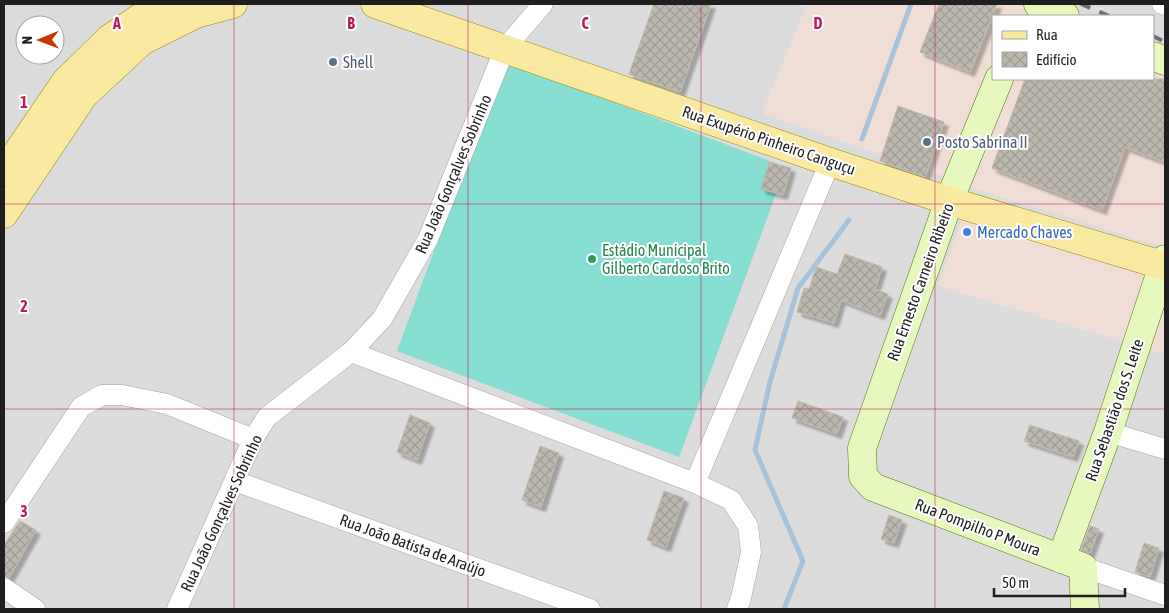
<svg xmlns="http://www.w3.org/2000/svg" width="1169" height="613" font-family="'Asap Condensed',sans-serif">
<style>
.residential{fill:#dddcdc;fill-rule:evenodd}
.commercial{fill:#f0ddd5}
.pitch{fill:#86ddd1}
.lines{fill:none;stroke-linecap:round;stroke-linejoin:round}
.stream{stroke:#a7c3dc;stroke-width:5}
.building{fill:url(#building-cross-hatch);stroke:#c1b9a8;filter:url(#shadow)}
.street-casing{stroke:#a6a6a6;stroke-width:21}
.secondary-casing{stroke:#4e7507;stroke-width:29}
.primary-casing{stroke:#978a03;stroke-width:29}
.street{stroke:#fff;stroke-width:20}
.secondary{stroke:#e6f8bb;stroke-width:28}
.primary{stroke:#fae9a1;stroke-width:28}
.rail{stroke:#6d6d6d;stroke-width:4;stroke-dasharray:10 10;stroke-linecap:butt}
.grid{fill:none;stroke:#c2185b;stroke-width:1;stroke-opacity:0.55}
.service-dot{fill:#5c6f8a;stroke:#fff;stroke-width:2}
.shop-dot{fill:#3f7fe0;stroke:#fff;stroke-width:2}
.leisure-dot{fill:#2e9e5b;stroke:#fff;stroke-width:2}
.labels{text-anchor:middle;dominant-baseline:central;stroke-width:4;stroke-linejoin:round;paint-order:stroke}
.service-label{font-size:16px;fill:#4e5e75;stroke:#fff;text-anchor:start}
.street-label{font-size:16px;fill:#1f1f1f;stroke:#fff}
.shop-label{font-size:16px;fill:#366cbe;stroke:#fff;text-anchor:start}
.leisure-label{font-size:16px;fill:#27864d;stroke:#fff;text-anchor:start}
.grid-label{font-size:16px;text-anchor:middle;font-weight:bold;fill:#c2185b;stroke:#fff;stroke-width:4;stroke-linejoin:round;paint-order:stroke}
</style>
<defs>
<pattern id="building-cross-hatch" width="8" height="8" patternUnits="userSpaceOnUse" patternTransform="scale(1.25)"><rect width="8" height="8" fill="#bcb8af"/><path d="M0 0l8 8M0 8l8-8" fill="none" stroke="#a19e96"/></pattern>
<filter id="shadow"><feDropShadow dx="4.5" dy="4.5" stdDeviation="1" flood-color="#0004"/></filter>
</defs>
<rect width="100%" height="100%" fill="#f0efe6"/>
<path class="residential" d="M 4,4 L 1165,4 L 1165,609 L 4,609 ZM 993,16 L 1153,16 L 1153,79 L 993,79 ZM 25,25 L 55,25 L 55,55 L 25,55 Z"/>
<g class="commercial">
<path d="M 807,4 L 1054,4 L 1082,16 L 993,16 L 993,79 L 1153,79 L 1153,49 L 1165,54 L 1165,248 L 977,189 L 762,113 Z"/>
<path d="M 964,212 L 1165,274 L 1165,354 L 938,286 Z"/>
</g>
<path class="pitch" d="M 504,61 L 786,167 L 679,457 L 397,351 Z"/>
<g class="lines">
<g class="stream">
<path d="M 862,139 L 911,4"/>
<path d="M 784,609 L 803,561 L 755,450 L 770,382 L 798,288 L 849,220"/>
</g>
</g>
<g class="building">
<path d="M 654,4 L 711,4 L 680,92 L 629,74 Z"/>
<path d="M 939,4 L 997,4 L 970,72 L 920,52 Z"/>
<path d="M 1025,79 L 1165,79 L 1165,162 L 1125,147 L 1102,210 L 992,168 Z"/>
<path d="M 898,106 L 944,122 L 925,177 L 880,161 Z"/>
<path d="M 769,162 L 791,168 L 783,195 L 761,189 Z"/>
<path d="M 845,254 L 882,267 L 875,289 L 888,294 L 880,315 L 841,300 L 834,323 L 797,312 L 804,288 L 809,289 L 816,267 L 837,274 Z"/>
<path d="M 798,401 L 843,417 L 837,434 L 792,418 Z"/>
<path d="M 410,415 L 430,423 L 417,460 L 397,452 Z"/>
<path d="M 1030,425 L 1079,441 L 1073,457 L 1024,441 Z"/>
<path d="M 540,446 L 559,453 L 541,507 L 522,500 Z"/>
<path d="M 664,491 L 684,498 L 666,547 L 647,540 Z"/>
<path d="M 889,515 L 902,520 L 894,543 L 881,539 Z"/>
<path d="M 20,521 L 36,530 L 9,578 L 4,576 L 4,545 Z"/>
<path d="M 1090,526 L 1099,529 L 1090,553 L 1081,550 Z"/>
<path d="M 1144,543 L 1159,548 L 1150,577 L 1135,572 Z"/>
</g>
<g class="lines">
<defs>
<g id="street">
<path d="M 1162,4 L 1165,5"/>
<path d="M 351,352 L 695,483 L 731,500 L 748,526 L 751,552 L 741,598 L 737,609"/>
<path d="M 1108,432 L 1165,449"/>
<path d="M 235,481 L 590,609"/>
<path d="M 695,483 L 830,162"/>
<path d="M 4,523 L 81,407 L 102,395 L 122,395 L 167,404 L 253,439"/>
<path d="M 1083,567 L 1165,595"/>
<path d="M 4,588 L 35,609"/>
<path d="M 177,609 L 253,439 L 267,417 L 351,352 L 382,319 L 428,239 L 505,48 L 543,4"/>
</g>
<g id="secondary">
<path d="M 1038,4 L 1065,16"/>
<path d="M 1153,56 L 1165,61"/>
<path d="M 999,79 L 949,201 L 862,448 L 863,476 L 873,487 L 1083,567 L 1085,609"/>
<path d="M 1061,559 L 1108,432 L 1165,259"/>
</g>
<g id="primary">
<path d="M 375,4 L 830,162 L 949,201 L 1165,266"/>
<path d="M 4,172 L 66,81 L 109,39 L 141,17 L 168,4"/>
<path d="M 4,214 L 84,95 L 142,41 L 196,14 L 233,4"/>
</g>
</defs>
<use href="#street" class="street-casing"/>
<use href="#secondary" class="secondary-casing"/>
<use href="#primary" class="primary-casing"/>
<use href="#street" class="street"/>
<use href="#secondary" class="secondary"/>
<use href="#primary" class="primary"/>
<g class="rail">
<path d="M 1081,4 L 1109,16"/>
<path d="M 1153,36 L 1165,42"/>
</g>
</g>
<path class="grid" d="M 234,4 L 234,609M 468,4 L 468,609M 701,4 L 701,609M 935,4 L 935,609M 4,204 L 1165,204M 4,409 L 1165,409"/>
<g class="service-dot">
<circle cx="333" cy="62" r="5"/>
<circle cx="927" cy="142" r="5"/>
</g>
<circle class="shop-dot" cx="967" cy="232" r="5"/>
<circle class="leisure-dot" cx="592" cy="259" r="5"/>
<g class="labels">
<g class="service-label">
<text x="343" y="62">Shell</text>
<text x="937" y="142">Posto Sabrina II</text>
</g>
<g class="street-label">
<text transform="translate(769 140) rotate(19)">Rua Exupério Pinheiro Canguçu</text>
<text transform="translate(453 174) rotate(-67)">Rua João Gonçalves Sobrinho</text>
<text transform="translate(920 282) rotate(-70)">Rua Ernesto Carneiro Ribeiro</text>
<text transform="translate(1114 410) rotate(-71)">Rua Sebastião dos S. Leite</text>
<text transform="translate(221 513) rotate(-65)">Rua João Gonçalves Sobrinho</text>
<text transform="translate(978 527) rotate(21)">Rua Pompilho P Moura</text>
<text transform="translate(413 545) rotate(20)">Rua João Batista de Araújo</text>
</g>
<g class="shop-label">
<text x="977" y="232">Mercado Chaves</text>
</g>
<g class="leisure-label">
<text x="602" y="250">Estádio Municipal<tspan x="602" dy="18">Gilberto Cardoso Brito</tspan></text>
</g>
</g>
<g class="grid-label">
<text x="117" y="29">A</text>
<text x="351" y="29">B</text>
<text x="585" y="29">C</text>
<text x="818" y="29">D</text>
<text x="24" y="108">1</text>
<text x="24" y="312">2</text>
<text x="24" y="517">3</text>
</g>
<rect width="1169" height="613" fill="none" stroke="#1f1f1f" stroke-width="10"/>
<rect x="992" y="15" width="162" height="65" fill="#ffffff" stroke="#a5a5a5"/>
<rect x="1002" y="31" width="25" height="8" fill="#fae9a1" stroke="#a5a5a5"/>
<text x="1036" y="40" font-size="15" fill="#1f1f1f">Rua</text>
<rect x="1002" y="52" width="25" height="15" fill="url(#building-cross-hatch)" stroke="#a5a5a5"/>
<text x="1036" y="65" font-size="15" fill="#1f1f1f">Edifício</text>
<g transform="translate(40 40) rotate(269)"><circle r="24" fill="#ffffff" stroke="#a5a5a5"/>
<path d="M0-4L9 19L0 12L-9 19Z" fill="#ca3505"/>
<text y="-8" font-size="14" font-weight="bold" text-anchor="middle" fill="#1f1f1f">N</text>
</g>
<path d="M994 588v8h131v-8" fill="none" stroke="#1f1f1f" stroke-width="2.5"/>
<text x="1002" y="588" font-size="15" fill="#1f1f1f" stroke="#ffffff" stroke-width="4" paint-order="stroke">50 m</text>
</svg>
